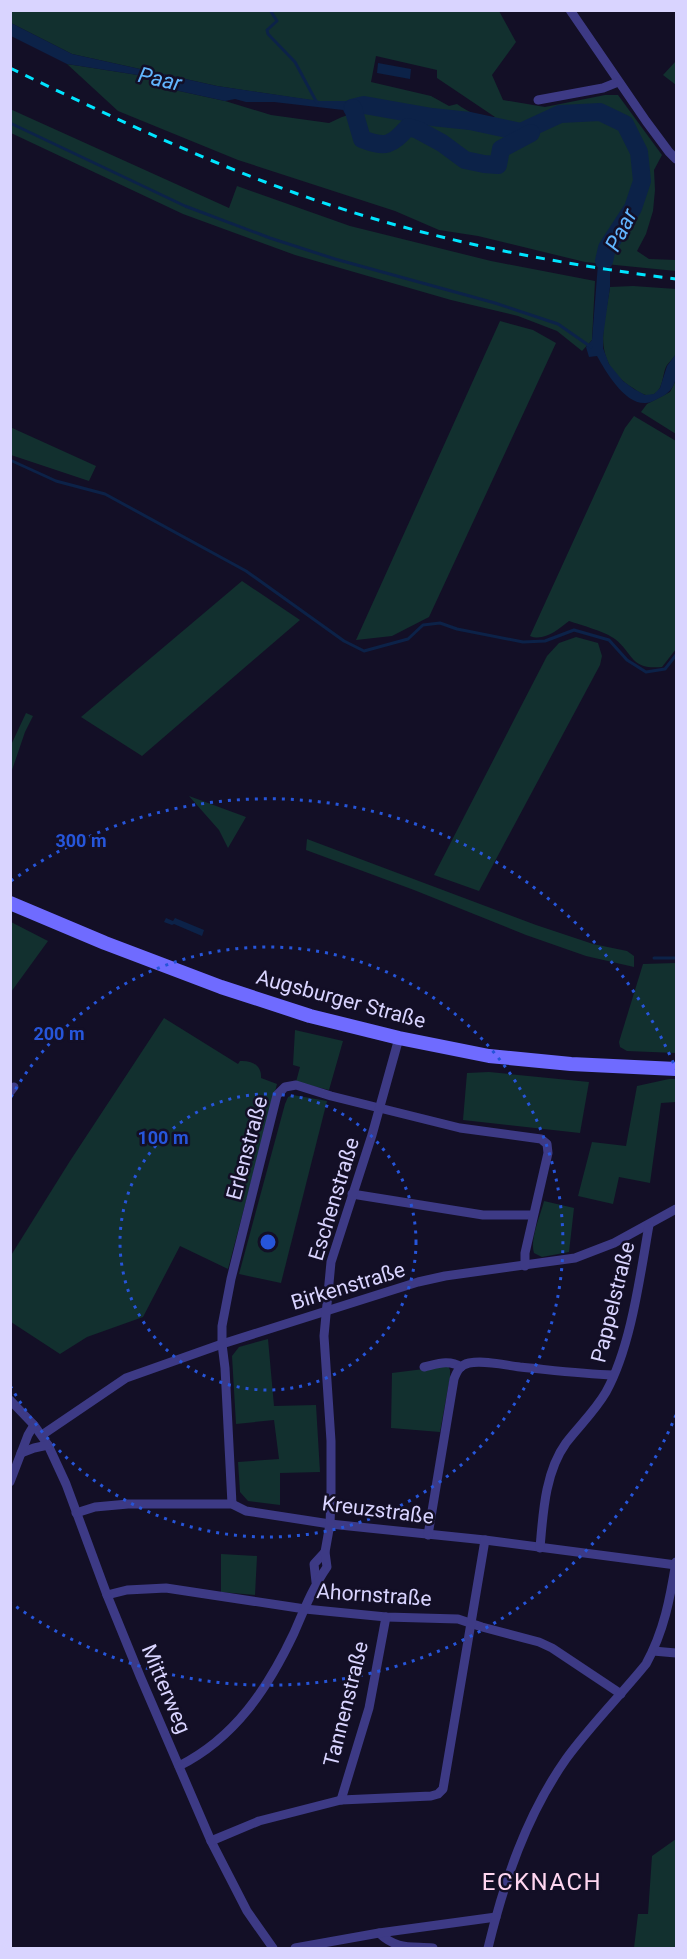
<svg xmlns="http://www.w3.org/2000/svg" width="687" height="1959" font-family="Roboto,sans-serif">
<style>
.green{fill:#12302f;fill-rule:evenodd}
.water{fill:#0c2248}
.lines{fill:none;stroke-linecap:round;stroke-linejoin:round}
.stream{stroke:#0c2248;stroke-width:3}
.river{stroke:#0c2248;stroke-width:18}
.minor{stroke:#3d3a85;stroke-width:9}
.secondary{stroke:#6f6bff;stroke-width:14}
.rail{stroke:#00e5ff;stroke-width:3;stroke-dasharray:9 8;stroke-linecap:butt}
.ring{fill:none;stroke:#2655da;stroke-width:3;stroke-dasharray:3 6}
.labels{text-anchor:middle;dominant-baseline:central;stroke-width:5;stroke-linejoin:round;paint-order:stroke}
.street-label{font-size:21px;fill:#d9d4ff;stroke:#130f26}
.water-label{font-size:22px;font-style:italic;fill:#62b6ff;stroke:#130f26}
.quarter-label{font-size:24px;letter-spacing:1.5px;fill:#ffd6f0;stroke:#130f26}
.centre{fill:#2655da;stroke:#130f26;stroke-width:3}
.ring-label{font-size:18px;text-anchor:middle;font-weight:bold;fill:#2655da;stroke:#130f26;stroke-width:5;stroke-linejoin:round;paint-order:stroke}
</style>
<rect width="100%" height="100%" fill="#130f26"/>
<g class="green">
<path d="M 10,11 L 499,11 L 516,42 L 492,75 L 503,100 L 545,107 L 605,95 L 618,95 L 662,155 L 654,170 L 655,190 L 653,211 L 646,234 L 637,251 L 649,259 L 676,260 L 676,271 L 585,262 L 478,236 L 439,230 L 395,211 L 238,160 L 118,111 L 67,64 L 138,75 L 170,89 L 225,101 L 271,115 L 329,123 L 342,117 L 357,112 L 362,108 L 217,86 L 72,54 L 11,23 ZM 376,56 L 437,70 L 437,78 L 495,117 C 480,118 470,113 457,104 L 449,106 L 431,96 L 371,82 Z"/>
<path d="M 676,61 L 676,85 L 663,75 Z"/>
<path d="M 10,109 L 229,208 L 237,186 L 350,226 L 491,261 L 595,281 L 592,340 L 582,351 L 557,331 L 518,316 L 451,300 L 295,255 L 183,214 L 11,133 Z"/>
<path d="M 633,286 L 676,289 L 676,354 C 674,358 670,361 667,365 C 662,373 664,389 654,394 C 646,398 639,392 633,388 C 591,361 604,329 610,287 Z"/>
<path d="M 500,321 L 533,330 L 556,343 L 429,617 L 392,636 L 356,640 Z"/>
<path d="M 676,380 L 676,434 L 641,412 L 647,404 L 670,392 Z"/>
<path d="M 634,416 L 676,441 L 676,649 L 662,667 C 630,670 634,654 615,639 C 606,632 581,625 569,621 C 559,629 544,642 530,636 L 625,428 Z"/>
<path d="M 10,427 L 96,466 L 89,481 L 11,455 Z"/>
<path d="M 242,581 L 300,620 L 142,756 L 81,717 Z"/>
<path d="M 576,637 L 598,643 L 602,656 L 600,665 L 479,891 L 434,875 L 547,656 L 559,643 Z"/>
<path d="M 26,713 L 33,716 L 25,732 L 11,773 L 11,745 Z"/>
<path d="M 189,796 L 246,817 L 228,848 L 219,830 Z"/>
<path d="M 307,839 L 536,925 L 593,944 L 627,951 L 634,956 L 634,967 L 586,956 L 526,935 L 414,890 L 306,850 Z"/>
<path d="M 11,922 L 48,941 L 11,992 Z"/>
<path d="M 676,963 L 676,1053 L 627,1051 L 620,1047 L 619,1042 L 643,964 Z"/>
<path d="M 164,1018 L 238,1064 L 240,1061 C 251,1060 262,1065 261,1078 L 277,1084 L 228,1269 L 180,1246 L 143,1317 L 87,1337 L 60,1354 L 11,1322 L 10,1257 L 70,1161 Z"/>
<path d="M 295,1030 L 343,1041 L 329,1090 L 296,1082 L 300,1067 L 293,1065 Z"/>
<path d="M 489,1072 L 589,1082 L 580,1133 L 463,1120 L 467,1073 Z"/>
<path d="M 669,1079 L 676,1079 L 676,1102 L 661,1103 L 650,1183 L 619,1177 L 613,1204 L 578,1196 L 592,1142 L 626,1146 L 637,1086 Z"/>
<path d="M 293,1095 L 327,1101 L 281,1283 L 239,1274 L 285,1104 L 288,1097 Z"/>
<path d="M 544,1201 L 574,1208 L 569,1252 L 542,1257 L 534,1253 C 530,1238 540,1217 544,1201 Z"/>
<path d="M 268,1339 L 274,1406 L 316,1405 L 320,1472 L 280,1473 L 280,1505 L 248,1501 L 240,1492 L 238,1462 L 279,1459 L 274,1420 L 236,1424 L 232,1356 L 239,1347 Z"/>
<path d="M 448,1366 L 450,1370 L 450,1377 L 440,1432 L 391,1428 L 392,1373 Z"/>
<path d="M 221,1554 L 257,1556 L 255,1595 L 221,1592 Z"/>
<path d="M 676,1839 L 676,1948 L 634,1948 L 638,1914 L 648,1914 L 652,1856 Z"/>
</g>
<g class="water">
<path d="M 11,23 L 72,54 L 217,86 L 320,101 L 360,101 L 376,98 L 376,111 L 362,108 L 352,111 L 274,102 L 246,102 L 235,99 L 225,101 L 170,89 L 138,75 L 67,64 L 11,36 Z"/>
<path d="M 378,63 L 411,69 L 410,79 L 377,73 Z"/>
<path d="M 610,235 L 615,240 L 610,260 L 610,287 L 603,337 L 603,348 L 609,364 L 623,381 L 634,389 L 645,395 L 654,394 L 660,388 L 667,366 L 676,354 C 677,373 679,390 659,398 C 655,400 650,403 646,403 C 625,405 606,372 597,356 L 589,357 L 586,347 L 592,340 L 599,251 Z"/>
<path d="M 166,918 L 173,921 L 175,918 L 204,930 L 202,936 L 174,924 L 172,925 L 164,922 Z"/>
</g>
<g class="lines">
<g class="stream">
<path d="M 270,10 L 277,21 L 267,30 L 268,34 L 295,62 L 317,103"/>
<path d="M 10,123 L 185,206 L 270,238 L 335,259 L 495,303 L 558,324 L 591,347"/>
<path d="M 10,460 L 56,481 L 105,494 L 246,571 L 344,641 L 364,651 L 408,639 L 423,625 L 440,623 L 457,629 L 523,642 L 545,641 L 574,630 L 609,640 L 627,660 L 646,672 L 665,669 L 676,655"/>
<path d="M 654,958 L 676,958"/>
</g>
<g class="river">
<path d="M 352,108 L 364,105 L 432,117 L 470,121 L 521,132 L 560,114 L 600,112 L 625,124 L 639,152 L 642,181 L 633,208 L 607,248 L 604,261"/>
<path d="M 353,108 L 362,139 C 386,148 391,146 408,127 L 418,130 L 442,143 L 465,160 L 484,164 L 498,165 L 501,149 L 531,133"/>
</g>
<g class="minor">
<path d="M 570,10 L 646,121 L 669,152 L 676,159"/>
<path d="M 538,100 L 603,88 L 618,82"/>
<path d="M 10,1092 L 14,1087"/>
<path d="M 352,1194 L 483,1215 L 533,1215"/>
<path d="M 424,1367 C 437,1364 449,1359 461,1367"/>
<path d="M 10,1400 L 34,1425 L 48,1445 L 66,1484 L 107,1595 L 140,1676 L 211,1841 L 247,1911 L 273,1948"/>
<path d="M 42,1435 L 126,1378 L 222,1344 L 418,1282 L 445,1276 L 575,1258 L 614,1243 L 676,1209"/>
<path d="M 21,1453 L 34,1448 L 48,1445"/>
<path d="M 10,1482 L 28,1435 L 34,1425"/>
<path d="M 232,1504 L 225,1368 L 222,1344 L 222,1326 L 231,1279 L 277,1095 L 285,1087 L 296,1085 L 331,1096 L 460,1128 L 541,1139 L 547,1144 L 548,1153 L 525,1253 L 525,1266"/>
<path d="M 76,1513 L 95,1507 L 128,1504 L 232,1504 L 246,1511 L 330,1524 L 485,1540 L 676,1565"/>
<path d="M 428,1535 L 454,1379 C 457,1371 460,1365 469,1363 C 485,1360 504,1365 520,1367 C 551,1370 582,1374 613,1375"/>
<path d="M 540,1548 C 543,1513 545,1472 566,1443 C 579,1426 595,1411 606,1392 C 631,1347 640,1276 649,1225"/>
<path d="M 316,1582 L 314,1564 L 325,1552"/>
<path d="M 107,1595 L 127,1590 L 166,1588 L 305,1609 L 386,1617 L 458,1619 L 482,1627 L 539,1642 L 552,1648 L 621,1694"/>
<path d="M 653,1651 L 676,1653"/>
<path d="M 179,1766 C 235,1738 268,1688 294,1633 C 304,1610 313,1587 327,1567 L 325,1552 L 330,1524 L 331,1497 L 331,1441 L 324,1336 L 331,1262 L 372,1135 L 399,1038"/>
<path d="M 341,1800 L 369,1708 L 386,1617"/>
<path d="M 211,1841 L 259,1821 L 341,1800 L 431,1796 L 438,1794 L 443,1789 L 485,1540"/>
<path d="M 379,1933 C 397,1950 410,1946 433,1948"/>
<path d="M 295,1948 L 379,1933 L 496,1917"/>
<path d="M 488,1948 C 504,1882 526,1816 566,1759 C 590,1726 620,1696 646,1664 C 664,1631 670,1599 676,1562"/>
</g>
<path class="secondary" d="M 10,903 L 105,943 L 221,987 L 310,1016 L 399,1038 L 489,1056 L 571,1064 L 676,1069"/>
<path class="rail" d="M 10,68 C 114,118 218,168 327,204 C 441,242 558,264 676,279"/>
</g>
<g class="ring">
<circle cx="268" cy="1242" r="148"/>
<path d="M11 1097A295 295 0 1 1 11 1387"/>
<path d="M676 1415A443 443 0 0 1 11 1603M11 881A443 443 0 0 1 676 1069"/>
</g>
<g class="labels">
<g class="street-label">
<text transform="translate(341 999) rotate(15)">Augsburger Straße</text>
<text transform="translate(247 1148) rotate(-75)">Erlenstraße</text>
<text transform="translate(334 1199) rotate(-73)">Eschenstraße</text>
<text transform="translate(348 1286) rotate(-17)">Birkenstraße</text>
<text transform="translate(613 1302) rotate(-76)">Pappelstraße</text>
<text transform="translate(378 1510) rotate(7)">Kreuzstraße</text>
<text transform="translate(374 1595) rotate(4)">Ahornstraße</text>
<text transform="translate(166 1689) rotate(67)">Mitterweg</text>
<text transform="translate(346 1704) rotate(-76)">Tannenstraße</text>
</g>
<g class="water-label">
<text transform="translate(160 79) rotate(13)">Paar</text>
<text transform="translate(621 230) rotate(-63)">Paar</text>
</g>
<g class="quarter-label">
<text x="542" y="1882">ECKNACH</text>
</g>
</g>
<circle cx="268" cy="1242" r="9" class="centre"/>
<g class="ring-label">
<text x="81" y="847">300 m</text>
<text x="59" y="1040">200 m</text>
<text x="163" y="1144">100 m</text>
</g>
<rect width="687" height="1959" fill="none" stroke="#d9d4ff" stroke-width="24"/>
</svg>
